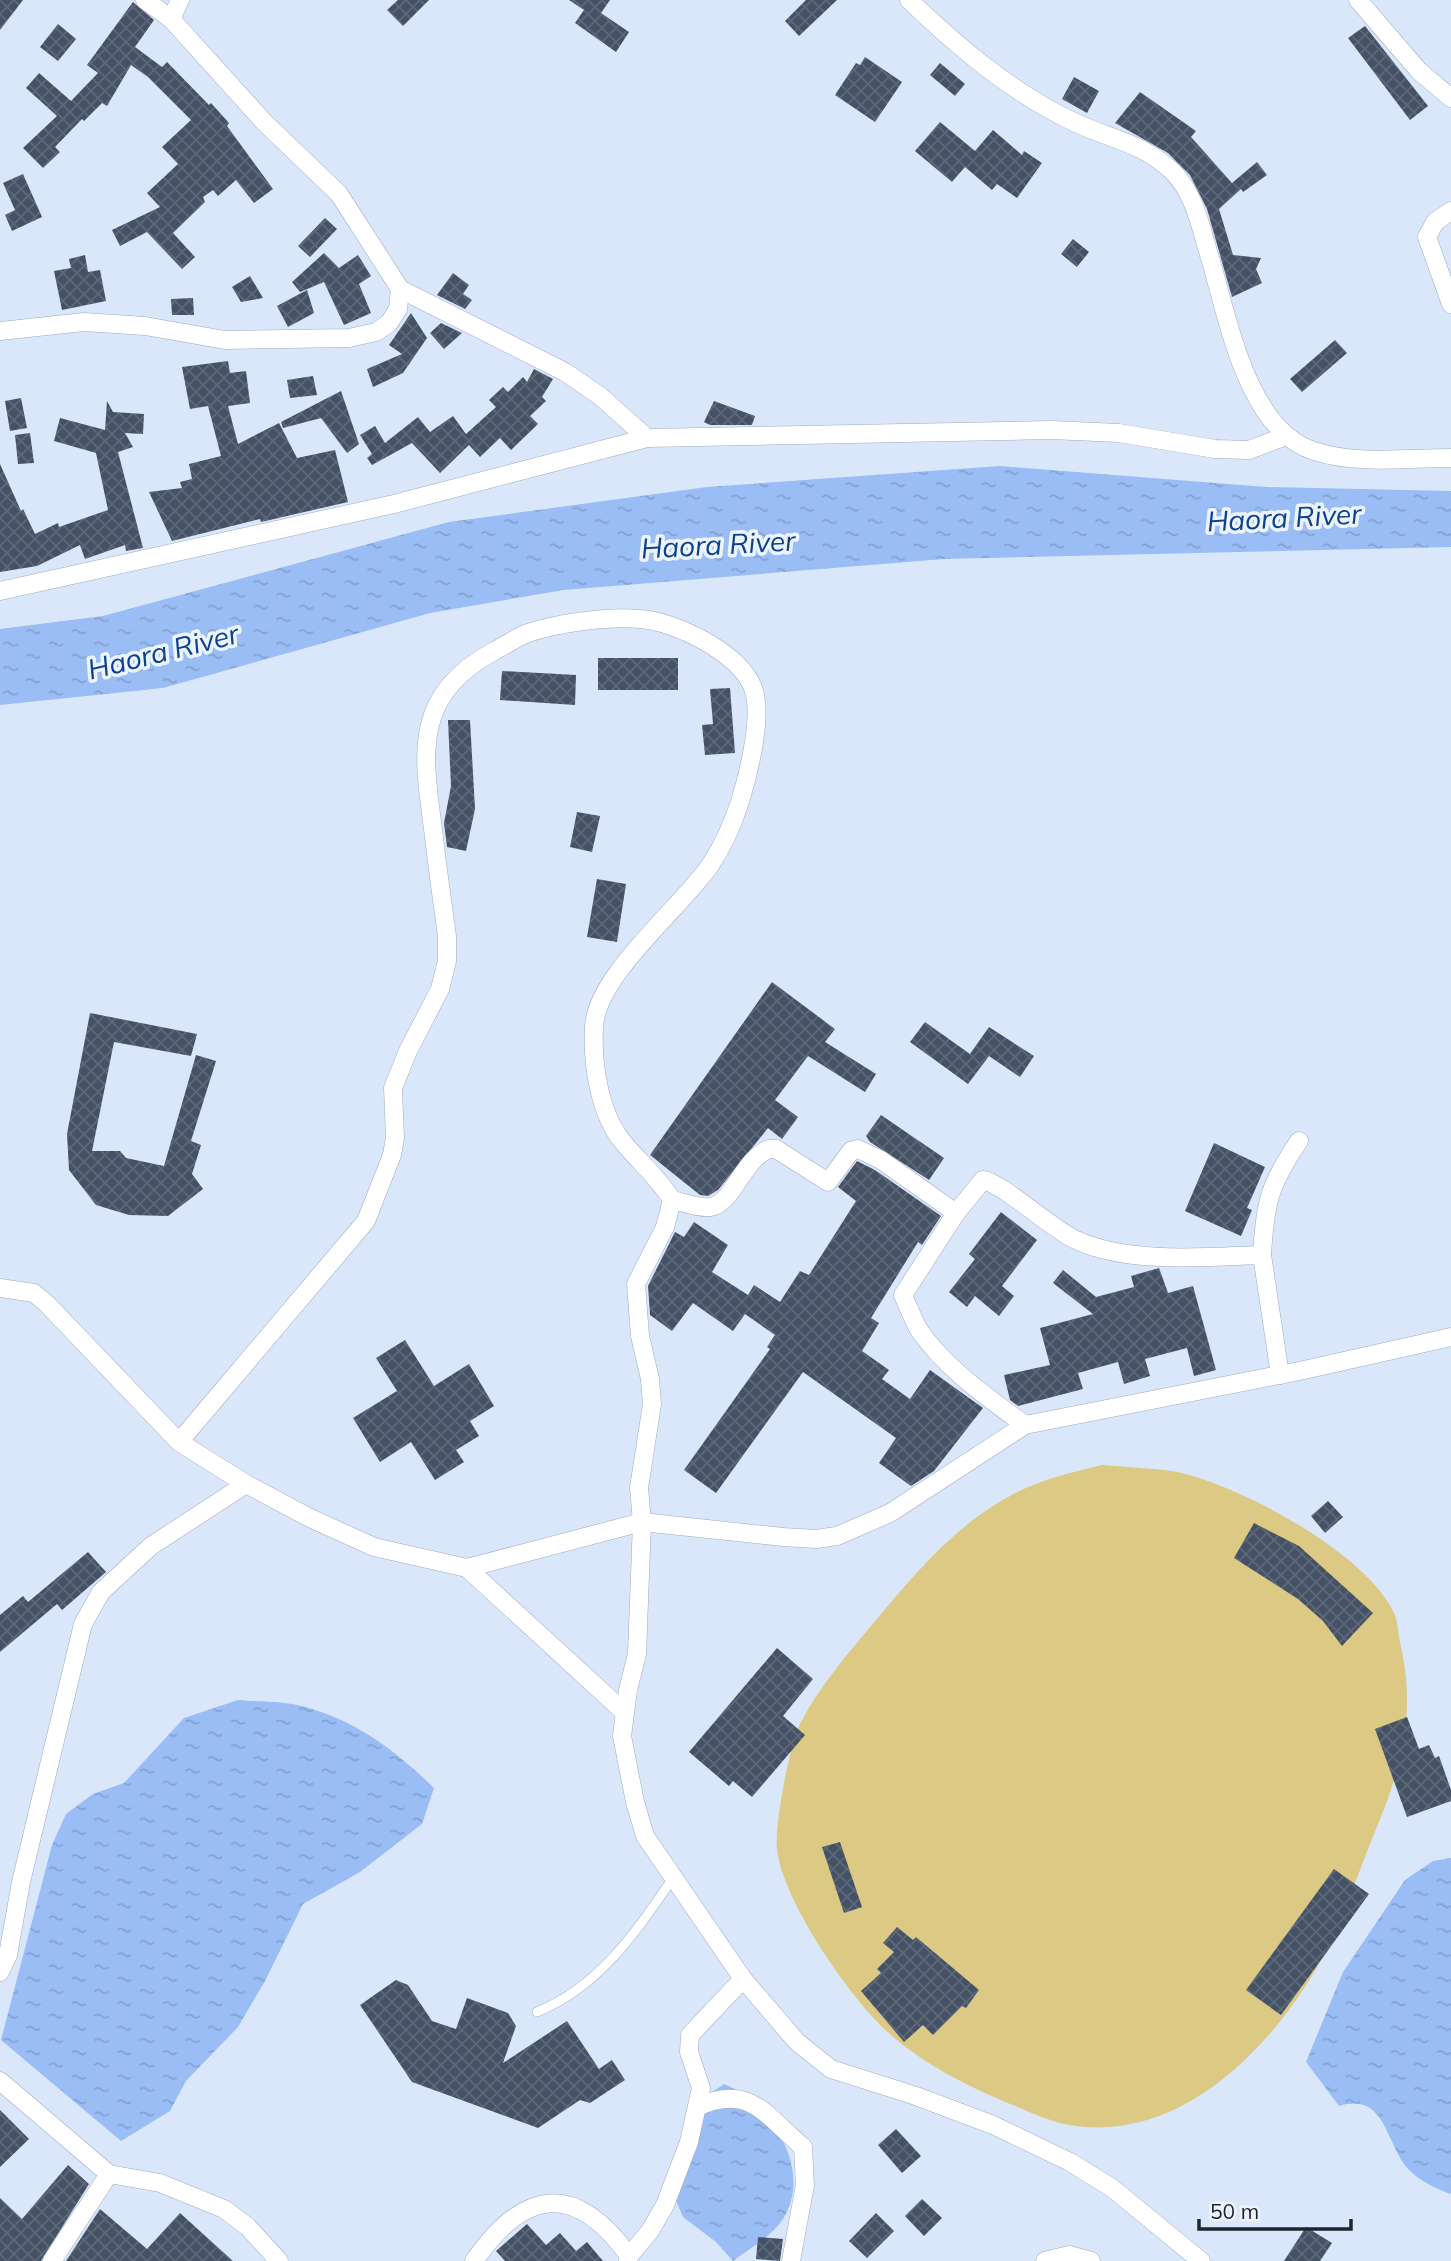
<svg xmlns="http://www.w3.org/2000/svg" width="1451" height="2261" font-family="Mulish,sans-serif">
<style>
.green{fill:#dbc984}
.water{fill:url(#water-ripples)}
.building{fill:url(#building-cross-hatch)}
.lines{fill:none;stroke-linecap:round;stroke-linejoin:round}
.service-casing{stroke:#9cabc3;stroke-width:10}
.minor-casing{stroke:#9cabc3;stroke-width:19}
.service{stroke:#fff;stroke-width:9}
.minor{stroke:#fff;stroke-width:18}
.labels{text-anchor:middle;dominant-baseline:central;stroke-width:7;stroke-linejoin:round;paint-order:stroke}
.water-label{font-size:28px;font-style:italic;fill:#0c4390;stroke:#edf4fe}
</style>
<defs>
<pattern id="water-ripples" width="26" height="14" patternUnits="userSpaceOnUse" patternTransform="scale(1.75)"><rect width="26" height="14" fill="#99bdf4"/><path d="M2 4q2-2 4 0t4 0M15 11q2-2 4 0t4 0" fill="none" stroke="#83a2d2"/></pattern>
<pattern id="building-cross-hatch" width="8" height="8" patternUnits="userSpaceOnUse" patternTransform="scale(1.75)"><rect width="8" height="8" fill="#455266"/><path d="M0 0l8 8M0 8l8-8" fill="none" stroke="#5d6878"/></pattern>
</defs>
<rect width="100%" height="100%" fill="#dae7fb"/>
<path class="green" d="M 1102,1465 C 1125,1467 1149,1468 1172,1471 C 1235,1482 1367,1553 1394,1613 C 1398,1621 1398,1633 1400,1642 C 1419,1724 1397,1779 1366,1854 C 1352,1891 1338,1929 1319,1964 C 1272,2046 1188,2134 1086,2127 C 1059,2126 1035,2114 1010,2104 C 967,2086 925,2065 890,2034 C 851,2000 782,1900 777,1849 C 774,1826 790,1742 801,1722 C 819,1687 846,1656 871,1626 C 912,1577 952,1528 1008,1497 C 1038,1480 1070,1473 1102,1465 Z"/>
<g class="water">
<path d="M 1000,466 L 1266,487 L 1451,491 L 1451,547 L 944,559 L 564,590 L 430,613 L 163,688 L 0,705 L 0,629 L 103,616 L 449,522 L 707,487 Z"/>
<path d="M 238,1700 C 259,1702 282,1701 302,1706 C 357,1721 394,1749 434,1788 L 422,1824 L 360,1872 L 303,1904 L 265,1981 L 238,2027 L 186,2081 L 170,2111 L 121,2141 L 1,2040 L 52,1845 L 66,1814 L 93,1794 L 124,1783 L 184,1718 Z"/>
<path d="M 1451,1858 L 1451,2193 L 1450,2194 C 1433,2187 1415,2179 1404,2164 C 1384,2135 1383,2093 1339,2106 L 1306,2062 L 1343,1972 L 1405,1880 L 1433,1861 Z"/>
<path d="M 724,2084 C 771,2103 814,2170 783,2219 C 772,2236 749,2249 733,2261 L 716,2242 L 683,2217 L 675,2198 L 711,2093 Z"/>
</g>
<g class="building">
<path d="M 0,0 L 23,0 L 0,30 Z"/>
<path d="M 398,0 L 429,0 L 403,26 L 387,10 Z"/>
<path d="M 569,0 L 610,0 L 601,13 L 629,32 L 616,52 L 575,23 L 584,10 Z"/>
<path d="M 806,0 L 837,0 L 799,36 L 785,21 Z"/>
<path d="M 133,2 L 154,20 L 135,47 L 162,67 L 167,62 L 209,105 L 211,103 L 229,123 L 227,126 L 273,189 L 254,203 L 236,180 L 218,196 L 213,190 L 203,197 L 205,202 L 173,233 L 195,257 L 182,269 L 147,232 L 120,246 L 112,230 L 160,207 L 147,193 L 178,164 L 162,147 L 191,120 L 148,77 L 131,65 L 107,106 L 102,103 L 84,121 L 82,119 L 55,147 L 60,152 L 43,168 L 23,148 L 57,116 L 26,88 L 39,73 L 71,101 L 98,73 L 87,65 Z"/>
<path d="M 58,24 L 76,39 L 58,61 L 40,47 Z"/>
<path d="M 1365,26 L 1428,106 L 1410,120 L 1348,38 Z"/>
<path d="M 865,57 L 902,82 L 875,122 L 835,95 L 856,63 L 860,65 Z"/>
<path d="M 940,63 L 965,84 L 955,96 L 930,75 Z"/>
<path d="M 1074,77 L 1099,91 L 1087,113 L 1062,99 Z"/>
<path d="M 1140,92 L 1196,131 L 1191,137 L 1232,183 L 1257,162 L 1267,175 L 1243,192 L 1241,189 L 1219,209 L 1233,255 L 1261,258 L 1256,269 L 1262,283 L 1232,297 L 1207,209 L 1190,175 L 1168,153 L 1115,123 Z"/>
<path d="M 940,122 L 975,151 L 993,130 L 1022,155 L 1024,151 L 1042,163 L 1017,198 L 997,184 L 992,190 L 965,167 L 952,182 L 915,151 Z"/>
<path d="M 23,174 L 42,217 L 12,231 L 5,215 L 15,210 L 3,183 Z"/>
<path d="M 325,218 L 337,229 L 310,257 L 298,246 Z"/>
<path d="M 1073,239 L 1089,252 L 1077,267 L 1061,254 Z"/>
<path d="M 324,253 L 339,268 L 358,255 L 371,276 L 359,284 L 371,313 L 344,325 L 324,282 L 300,292 L 292,282 Z"/>
<path d="M 85,255 L 88,272 L 100,270 L 106,301 L 62,310 L 54,271 L 71,268 L 69,259 Z"/>
<path d="M 453,273 L 469,285 L 463,294 L 472,300 L 465,309 L 437,295 Z"/>
<path d="M 250,276 L 263,298 L 241,302 L 232,287 Z"/>
<path d="M 307,290 L 314,313 L 288,327 L 277,306 Z"/>
<path d="M 193,298 L 194,315 L 172,315 L 171,299 Z"/>
<path d="M 411,313 L 427,338 L 403,373 L 373,387 L 367,369 L 402,354 L 389,345 Z"/>
<path d="M 441,323 L 462,333 L 444,349 L 430,333 Z"/>
<path d="M 1335,340 L 1347,353 L 1302,392 L 1290,379 Z"/>
<path d="M 228,361 L 230,373 L 246,371 L 250,403 L 228,406 L 238,444 L 279,423 L 297,458 L 335,450 L 348,502 L 261,522 L 260,519 L 172,541 L 149,492 L 182,488 L 180,482 L 192,479 L 189,464 L 221,456 L 208,406 L 190,409 L 182,367 Z"/>
<path d="M 534,369 L 553,379 L 542,397 L 546,401 L 530,416 L 538,424 L 511,450 L 500,438 L 480,457 L 469,445 L 440,473 L 412,443 L 372,465 L 367,458 L 372,454 L 360,435 L 375,426 L 385,443 L 418,417 L 430,432 L 453,416 L 466,434 L 496,407 L 489,400 L 503,387 L 508,392 L 523,377 L 527,382 Z"/>
<path d="M 313,376 L 317,395 L 290,398 L 287,380 Z"/>
<path d="M 341,391 L 359,444 L 347,453 L 321,418 L 283,428 L 281,422 Z"/>
<path d="M 21,398 L 27,428 L 10,431 L 5,401 Z"/>
<path d="M 107,401 L 113,412 L 144,414 L 143,434 L 125,433 L 133,447 L 118,452 L 143,548 L 126,551 L 125,545 L 85,559 L 80,545 L 37,566 L 0,572 L 0,464 L 21,511 L 23,509 L 35,534 L 58,523 L 59,527 L 108,510 L 96,453 L 54,441 L 60,418 L 105,430 Z"/>
<path d="M 714,401 L 755,416 L 752,425 L 710,425 L 704,422 Z"/>
<path d="M 30,433 L 34,463 L 18,464 L 15,435 Z"/>
<rect x="598" y="658" width="80" height="32"/>
<path d="M 502,671 L 576,675 L 575,705 L 500,700 Z"/>
<path d="M 730,688 L 735,753 L 705,755 L 702,725 L 713,724 L 710,689 Z"/>
<path d="M 448,720 L 470,720 L 475,809 L 466,851 L 447,847 L 444,823 L 451,786 Z"/>
<path d="M 577,812 L 600,816 L 592,852 L 570,847 Z"/>
<path d="M 597,879 L 626,884 L 617,942 L 587,937 Z"/>
<path d="M 772,982 L 835,1029 L 825,1042 L 876,1074 L 865,1092 L 808,1056 L 775,1100 L 798,1117 L 782,1139 L 768,1128 L 718,1190 L 708,1196 L 700,1195 L 650,1155 Z"/>
<path d="M 90,1013 L 197,1034 L 191,1056 L 114,1042 L 92,1151 L 120,1151 L 126,1158 L 164,1166 L 196,1055 L 216,1061 L 191,1141 L 201,1145 L 192,1174 L 203,1189 L 168,1216 L 129,1215 L 96,1205 L 69,1170 L 67,1134 Z"/>
<path d="M 925,1022 L 970,1054 L 989,1027 L 1034,1056 L 1020,1077 L 989,1056 L 968,1084 L 910,1042 Z"/>
<path d="M 881,1115 L 944,1158 L 929,1180 L 870,1142 L 866,1136 Z"/>
<path d="M 1214,1143 L 1265,1167 L 1247,1208 L 1252,1210 L 1241,1236 L 1185,1211 Z"/>
<path d="M 857,1161 L 875,1170 L 941,1216 L 922,1245 L 918,1242 L 871,1318 L 879,1323 L 862,1351 L 889,1370 L 882,1379 L 910,1399 L 930,1370 L 983,1408 L 934,1471 L 911,1486 L 879,1463 L 896,1438 L 803,1372 L 716,1493 L 684,1470 L 770,1349 L 767,1347 L 775,1335 L 745,1314 L 733,1331 L 693,1303 L 672,1331 L 650,1315 L 648,1286 L 675,1232 L 684,1237 L 694,1222 L 728,1245 L 712,1272 L 748,1295 L 754,1285 L 780,1302 L 800,1271 L 809,1275 L 856,1201 L 838,1187 Z"/>
<path d="M 1001,1212 L 1037,1240 L 1002,1286 L 1014,1296 L 999,1316 L 975,1296 L 967,1307 L 949,1292 L 975,1259 L 969,1254 Z"/>
<path d="M 1159,1268 L 1168,1293 L 1193,1286 L 1216,1370 L 1194,1376 L 1187,1348 L 1145,1359 L 1150,1376 L 1124,1384 L 1118,1362 L 1078,1373 L 1083,1389 L 1018,1406 L 1010,1400 L 1004,1375 L 1050,1365 L 1040,1328 L 1093,1314 L 1053,1283 L 1063,1270 L 1096,1297 L 1134,1287 L 1131,1276 Z"/>
<path d="M 405,1340 L 434,1386 L 469,1364 L 494,1406 L 470,1421 L 479,1436 L 456,1450 L 464,1462 L 435,1480 L 411,1442 L 380,1462 L 353,1418 L 397,1391 L 376,1358 Z"/>
<path d="M 1328,1501 L 1343,1517 L 1325,1533 L 1311,1516 Z"/>
<path d="M 1254,1523 L 1299,1546 L 1373,1613 L 1342,1646 L 1323,1621 L 1298,1599 L 1234,1558 Z"/>
<path d="M 88,1552 L 106,1572 L 62,1610 L 57,1604 L 0,1652 L 0,1615 L 23,1596 L 28,1602 Z"/>
<path d="M 777,1648 L 813,1679 L 783,1716 L 805,1735 L 752,1797 L 733,1781 L 729,1786 L 689,1752 Z"/>
<path d="M 1407,1717 L 1419,1749 L 1429,1745 L 1435,1758 L 1439,1756 L 1451,1790 L 1451,1801 L 1407,1817 L 1375,1729 Z"/>
<path d="M 840,1842 L 862,1907 L 844,1913 L 822,1847 Z"/>
<path d="M 1334,1869 L 1369,1894 L 1281,2015 L 1246,1990 Z"/>
<path d="M 897,1927 L 913,1940 L 916,1937 L 979,1990 L 966,2008 L 962,2006 L 933,2035 L 923,2025 L 904,2042 L 861,1991 L 881,1973 L 877,1969 L 894,1952 L 883,1943 Z"/>
<path d="M 396,1980 L 408,1985 L 432,2021 L 456,2029 L 467,1998 L 508,2013 L 516,2026 L 503,2063 L 567,2021 L 599,2069 L 612,2060 L 625,2080 L 590,2103 L 580,2100 L 538,2128 L 412,2082 L 360,2005 Z"/>
<path d="M 0,2110 L 29,2139 L 0,2167 Z"/>
<path d="M 896,2129 L 921,2156 L 902,2173 L 878,2145 Z"/>
<path d="M 68,2165 L 89,2184 L 41,2261 L 0,2261 L 0,2198 L 22,2219 Z"/>
<path d="M 922,2199 L 942,2218 L 924,2236 L 905,2216 Z"/>
<path d="M 100,2209 L 147,2249 L 180,2213 L 233,2261 L 66,2261 Z"/>
<path d="M 876,2213 L 894,2231 L 867,2258 L 849,2241 Z"/>
<path d="M 527,2224 L 546,2245 L 560,2233 L 576,2251 L 587,2242 L 603,2261 L 505,2261 L 496,2251 Z"/>
<path d="M 1306,2227 L 1332,2243 L 1320,2261 L 1284,2261 Z"/>
<path d="M 758,2237 L 783,2239 L 780,2261 L 756,2259 Z"/>
</g>
<g class="lines">
<defs>
<path id="service" d="M 537,2012 C 599,1987 636,1932 673,1878"/>
<g id="minor">
<path d="M 145,0 L 171,19 L 264,122 L 339,194 L 400,289 L 565,372 L 600,396 L 647,438"/>
<path d="M 909,0 C 958,47 1012,93 1074,122 C 1109,139 1144,143 1173,172 C 1195,194 1201,229 1210,258 C 1228,318 1247,430 1314,451 C 1356,465 1407,458 1451,458"/>
<path d="M 1358,0 L 1419,71 L 1451,98"/>
<path d="M 171,19 L 180,0"/>
<path d="M 1451,211 L 1435,222 L 1427,237 L 1451,304"/>
<path d="M 0,331 L 84,322 L 145,326 L 225,340 L 349,338 L 376,332 L 389,323 L 398,309 L 400,289"/>
<path d="M 0,591 L 394,504 L 647,438 L 1051,430 L 1119,433 L 1215,449 L 1249,450 L 1286,436"/>
<path d="M 672,1200 C 683,1202 700,1209 711,1207 C 734,1202 742,1160 769,1149 L 776,1149 L 828,1182 L 851,1151 L 858,1149 L 881,1160 L 956,1213"/>
<path d="M 1262,1255 C 1265,1203 1269,1185 1299,1141"/>
<path d="M 0,1288 L 34,1293 L 47,1304 L 179,1442 L 246,1484 L 310,1518 L 374,1547 L 467,1568 L 642,1522 L 639,1488 L 652,1404 L 650,1379 L 640,1336 L 636,1284 L 665,1227 L 672,1200 C 659,1178 638,1161 622,1141 C 599,1112 592,1063 594,1027 C 596,975 682,907 711,864 C 735,828 749,778 755,735 C 757,720 758,702 753,688 C 740,653 675,621 640,619 C 608,616 558,623 528,633 C 517,637 506,645 496,650 C 414,694 422,749 433,829 C 437,865 442,900 447,936 L 447,961 L 440,989 L 408,1051 L 393,1088 L 395,1138 L 392,1155 L 366,1221 L 179,1442"/>
<path d="M 1025,1425 C 988,1398 945,1368 919,1330 C 913,1319 908,1307 903,1295 L 956,1213 L 983,1180 C 1001,1182 1053,1230 1076,1240 C 1128,1264 1206,1257 1262,1255 L 1280,1375"/>
<path d="M 467,1568 L 624,1712"/>
<path d="M 0,1972 L 8,1955 L 21,1882 L 83,1624 L 101,1592 L 151,1546 L 246,1484"/>
<path d="M 0,2081 L 109,2174 L 160,2183 L 224,2209 L 248,2227 L 279,2261"/>
<path d="M 697,2107 C 750,2083 765,2115 803,2147 L 805,2185 L 791,2261"/>
<path d="M 629,2256 L 650,2231 L 665,2205 L 689,2142 L 701,2088 L 689,2052 L 690,2035 L 743,1979"/>
<path d="M 52,2261 L 109,2174"/>
<path d="M 474,2261 C 524,2189 575,2181 629,2256 L 628,2261"/>
<path d="M 1045,2261 L 1069,2255 L 1091,2261"/>
<path d="M 1201,2261 L 1112,2188 L 1070,2162 L 993,2125 L 916,2096 L 831,2069 L 797,2042 L 743,1979 L 645,1836 L 635,1802 L 622,1736 L 628,1690 L 637,1654 L 642,1522 L 783,1537 L 816,1539 L 837,1536 L 890,1513 L 1025,1425 L 1304,1370 L 1451,1337"/>
</g>
</defs>
<use href="#service" class="service-casing"/>
<use href="#minor" class="minor-casing"/>
<use href="#service" class="service"/>
<use href="#minor" class="minor"/>
</g>
<g class="labels">
<g class="water-label">
<text transform="translate(1284 517) rotate(-3)">Haora River</text>
<text transform="translate(718 544) rotate(-3)">Haora River</text>
<text transform="translate(163 651) rotate(-14)">Haora River</text>
</g>
</g>
<path d="M1199 2219v10h152v-10" fill="none" stroke="#1f252e" stroke-width="3.5"/>
<text x="1210" y="2219" font-size="21" fill="#1f252e" stroke="#edf4fe" stroke-width="5" paint-order="stroke">50 m</text>
</svg>
